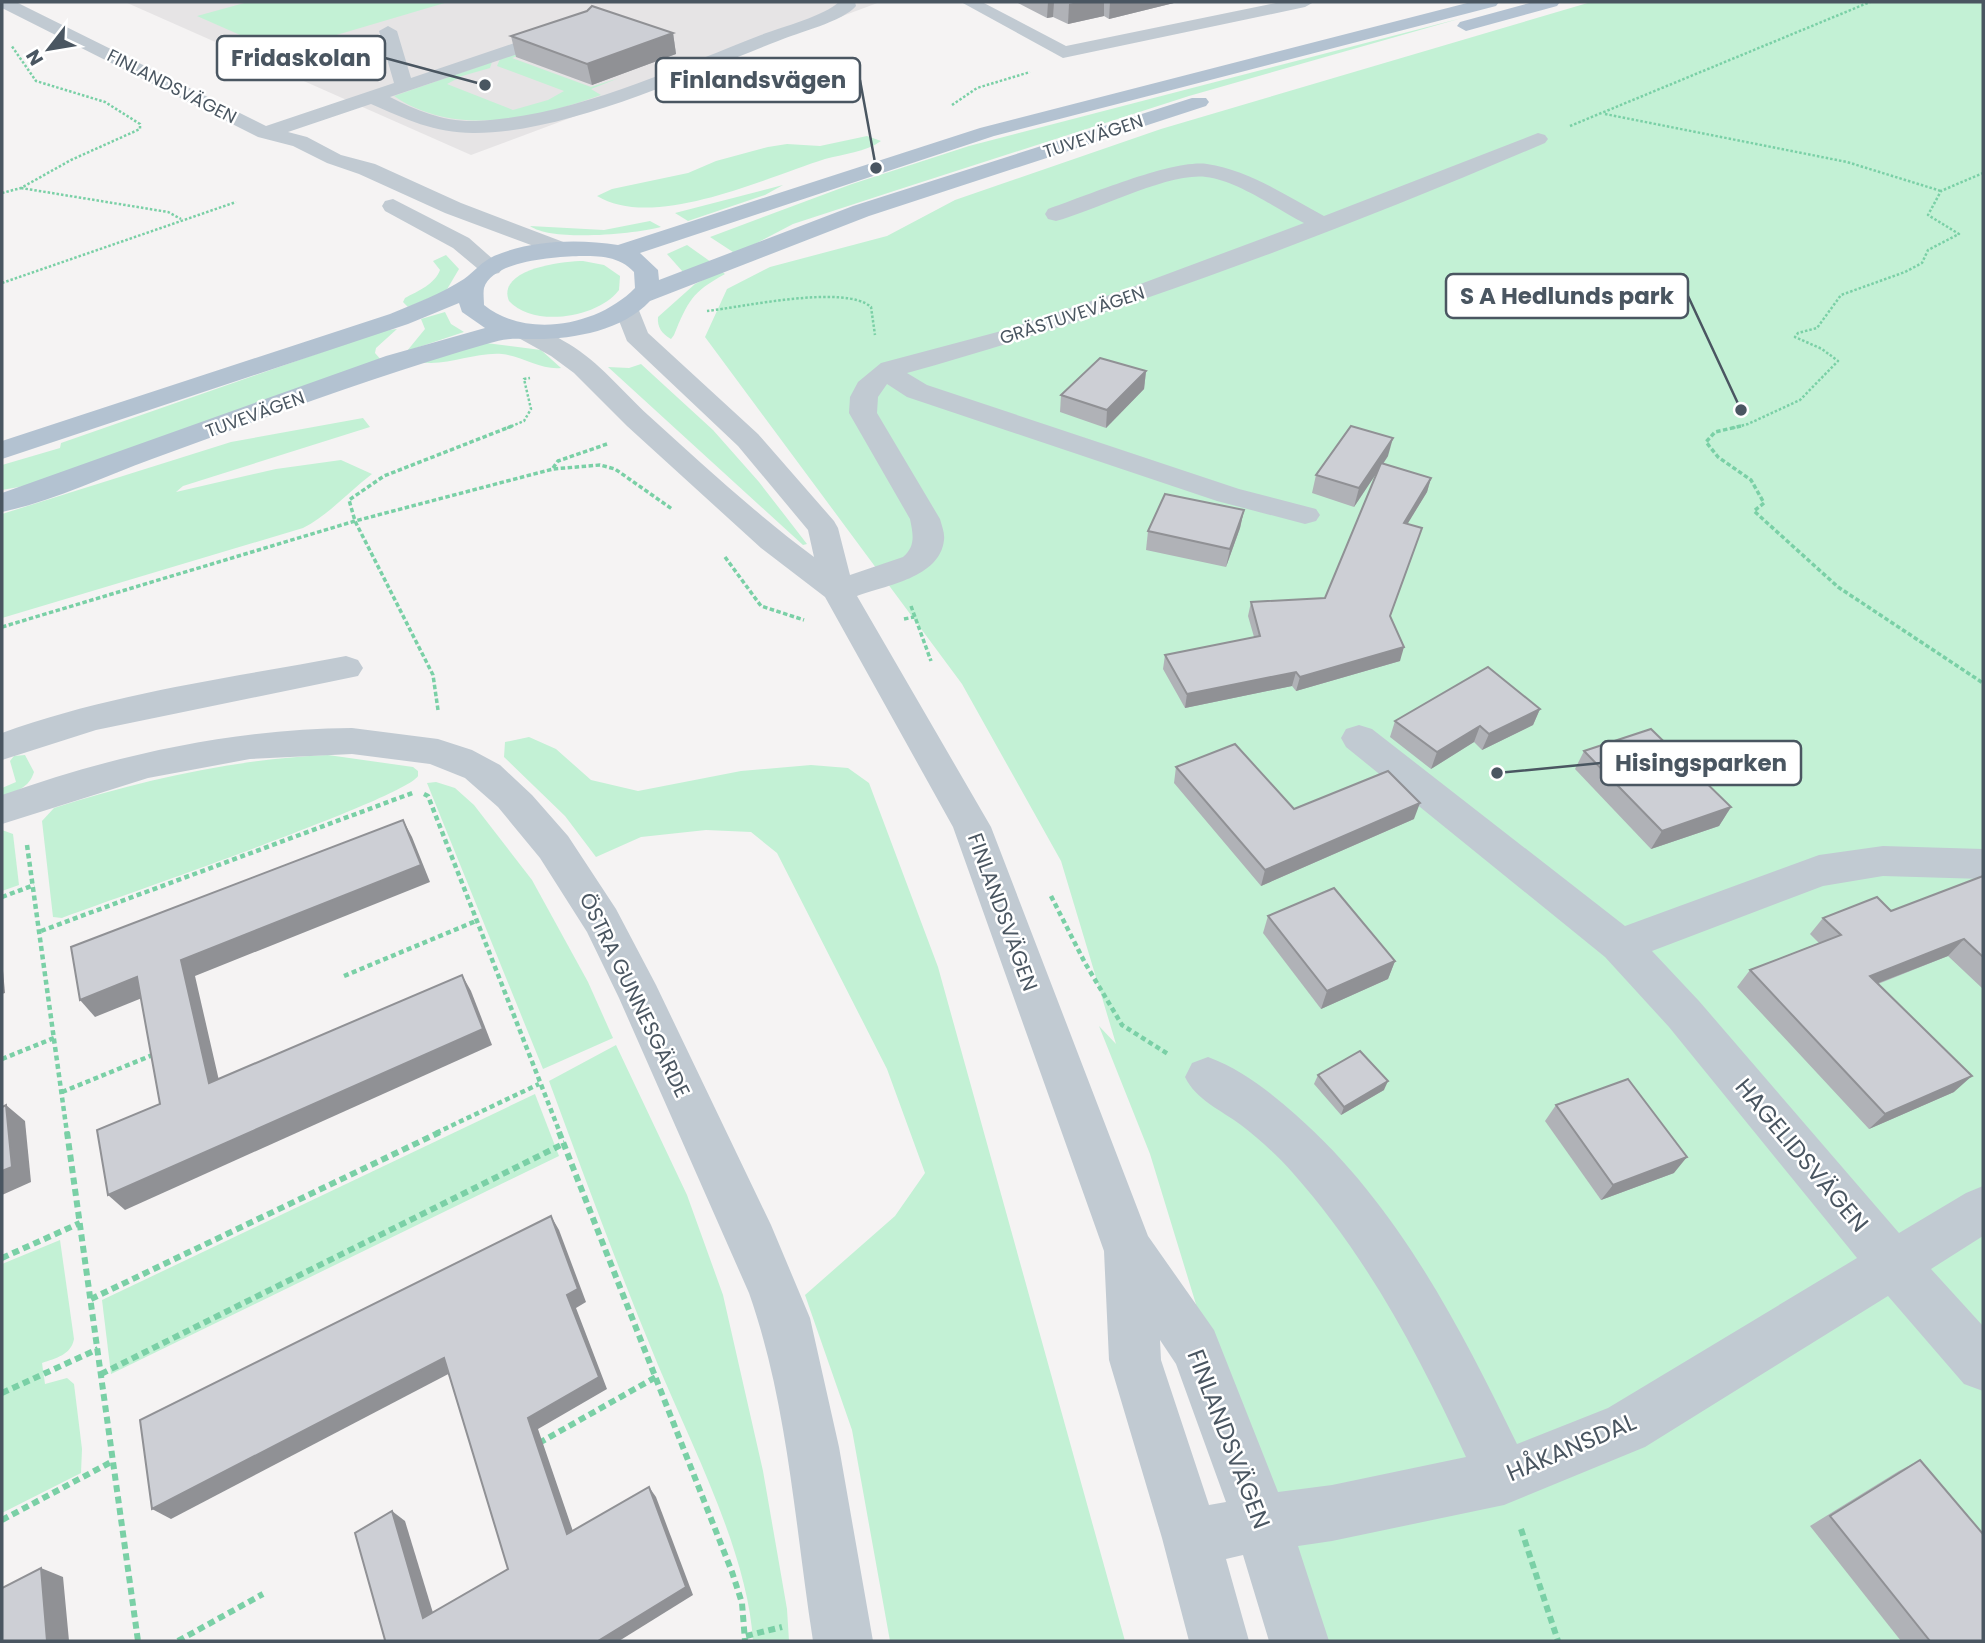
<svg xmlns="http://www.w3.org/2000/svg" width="1985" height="1643" font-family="Poppins,sans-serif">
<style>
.education{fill:#e6e4e5}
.green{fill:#c3f1d5}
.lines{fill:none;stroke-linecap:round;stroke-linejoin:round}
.path-far3{stroke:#7ad0a6;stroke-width:2.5;stroke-dasharray:2.5 2;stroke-linecap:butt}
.path-far2{stroke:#7ad0a6;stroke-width:3.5;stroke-dasharray:4.5 2.5;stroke-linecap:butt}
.path-far1{stroke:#7ad0a6;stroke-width:4.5;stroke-dasharray:5 3.5;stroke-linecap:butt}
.path{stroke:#7ad0a6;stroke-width:6;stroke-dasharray:7 4.5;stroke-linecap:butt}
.minor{fill:#c1cad2;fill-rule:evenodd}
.major{fill:#b3c2d1;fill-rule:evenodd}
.wall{fill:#b0b2b7}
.shaded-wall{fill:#909195}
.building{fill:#cdcfd5;stroke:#909195;stroke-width:2}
.labels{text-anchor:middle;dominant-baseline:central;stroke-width:5;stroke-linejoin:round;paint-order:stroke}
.far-street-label{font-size:18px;fill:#4a5661;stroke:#fff}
.street-label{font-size:21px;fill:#4a5661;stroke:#fff}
.near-street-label{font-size:24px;fill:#4a5661;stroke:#fff}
.leader{fill:none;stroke:#4a5661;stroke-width:2.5}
.callout-dot{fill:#4a5661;stroke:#fff;stroke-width:2.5}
.callout{fill:#fff;stroke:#4a5661;stroke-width:2.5}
.callout-label{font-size:23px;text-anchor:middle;font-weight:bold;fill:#4a5661}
</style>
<rect width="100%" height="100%" fill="#f5f3f3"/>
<path class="education" d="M 125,2 L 880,2 L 471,155 Z"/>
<g class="green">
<path d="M 248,2 L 448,2 L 279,52 L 197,16 Z"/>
<path d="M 1591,2 L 1983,2 L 1983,1641 L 1299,1641 L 1150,1154 L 1099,1026 L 1116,1044 L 1061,861 L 962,684 L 705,337 L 727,289 L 770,267 L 887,236 L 955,200 L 1161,129 Z"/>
<path d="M 1462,18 L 1189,96 L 894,191 L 793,224 L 736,254 L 710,237 L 852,184 L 969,146 Z"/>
<path d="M 553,43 L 512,58 L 591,87 L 619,78 L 591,89 L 601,95 C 537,118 455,138 394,96 L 492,62 L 490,68 L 462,76 L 447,84 L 513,110 L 548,100 L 564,91 L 497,66 L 500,59 Z"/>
<path d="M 867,136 L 881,141 C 866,152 843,154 825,159 C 767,177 654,231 597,196 L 612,189 L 688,173 L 716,161 L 768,147 L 787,144 L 820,146 Z"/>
<path d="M 783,185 L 765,195 L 688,221 L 675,213 Z"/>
<path d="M 650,221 L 661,227 C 634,234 552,242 530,226 L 604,230 Z"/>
<path d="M 687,245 L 711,262 L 683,272 L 667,254 Z"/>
<path d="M 446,255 L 459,269 L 446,291 L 408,307 L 403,302 L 405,298 C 418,291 435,284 440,270 L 433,261 Z"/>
<path d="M 583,261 L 604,265 L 620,276 L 619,290 C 598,318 533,328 509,301 C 496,269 563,261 583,261 Z"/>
<path d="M 721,271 L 725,274 C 692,292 688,301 674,335 L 671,339 C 662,334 657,327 658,317 L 695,284 Z"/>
<path d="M 445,312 L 451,324 L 464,332 L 407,351 L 425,329 L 421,319 Z"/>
<path d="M 397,329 L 376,348 L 375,353 L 382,361 L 36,484 L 2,490 L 2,465 L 60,448 L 61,443 L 382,331 Z"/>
<path d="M 486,343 L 541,350 L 561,368 C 541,370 522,356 502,354 C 473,352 447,367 419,362 Z"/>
<path d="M 641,364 L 713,430 L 759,482 L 807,544 L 803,545 L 608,367 L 629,368 Z"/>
<path d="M 363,418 L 370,427 L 183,486 L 176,492 L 276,469 L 341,460 L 372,474 C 348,492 329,515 303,528 L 2,618 L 2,514 L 231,442 Z"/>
<path d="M 529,737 L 556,749 L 591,780 L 638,791 L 741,771 L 811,765 L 848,768 L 869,783 L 938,967 L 1125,1641 L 890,1641 L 852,1430 L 805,1295 L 895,1216 L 925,1173 L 887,1069 L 777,853 L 751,832 L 706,830 L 641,837 L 596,857 L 565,816 L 504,757 L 505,742 Z"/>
<path d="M 25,755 L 34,772 C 29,788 17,791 2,796 L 2,788 L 16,782 L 10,761 L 14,756 Z"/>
<path d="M 328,755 L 413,767 L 418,771 L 418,776 C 404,799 109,900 62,918 L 53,917 L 42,821 L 54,808 C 142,780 235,759 328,755 Z"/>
<path d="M 436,782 L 455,788 L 474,805 L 532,880 L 588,982 L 613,1038 L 543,1069 L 427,783 Z"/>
<path d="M 2,830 L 13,834 L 19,885 L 2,891 Z"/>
<path d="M 616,1045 L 687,1195 L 723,1295 L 763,1471 L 787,1609 L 789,1641 L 753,1641 C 748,1554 692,1446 658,1365 C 619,1271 584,1176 549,1081 Z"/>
<path d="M 535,1094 L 559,1156 L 111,1374 L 102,1300 Z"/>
<path d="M 60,1240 L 74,1339 C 71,1355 56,1358 42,1363 L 45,1384 L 67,1378 L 74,1384 L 82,1449 L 81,1473 L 2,1513 L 2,1264 Z"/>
</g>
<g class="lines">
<g class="path-far3">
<path d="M 952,105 L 977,88 L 1030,72"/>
<path d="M 1605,114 L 1847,162 L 1941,191"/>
<path d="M 1570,126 L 1870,2"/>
<path d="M 21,188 L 168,212 L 181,219"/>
<path d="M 2,193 L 21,188 L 71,160 L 140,129 L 140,124 L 105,102 L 36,81 L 11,45"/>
<path d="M 2,283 L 236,202"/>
<path d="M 707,311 C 743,307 845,284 871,307 L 875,335"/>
<path d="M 507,428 L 524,421 L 531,409 L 524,379 L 530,378"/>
<path d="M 1733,428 L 1748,424 L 1800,400 L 1838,361 L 1822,349 L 1795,337 L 1798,333 L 1817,328 L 1841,295 L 1905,272 L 1922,263 L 1928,250 L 1959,234 L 1928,215 L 1941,191 L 1983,173"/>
</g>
<g class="path-far2">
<path d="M 1741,426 L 1715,432 L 1706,442 L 1718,457 L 1751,480 L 1764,503 L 1754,511 L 1838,587 L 1983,683"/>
<path d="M 553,468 L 558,461 L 607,444"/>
<path d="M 725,557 L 761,606 L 804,620"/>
<path d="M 911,606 L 931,661"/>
<path d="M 904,619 L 914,617"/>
<path d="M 2,627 L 355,521 L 553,469 L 600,465 L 615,469 L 672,509"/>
<path d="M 438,710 L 433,675 L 355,521 L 349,500 L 384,476 L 512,426"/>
</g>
<g class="path-far1">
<path d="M 424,794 L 428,796 L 560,1133"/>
<path d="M 27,845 L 67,1133"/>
<path d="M 1051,896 L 1085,963 L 1122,1025 L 1168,1054"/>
<path d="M 2,897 L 34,885"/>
<path d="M 41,931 L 415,792"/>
<path d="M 344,976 L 476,921"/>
<path d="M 2,1059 L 54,1038"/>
<path d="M 62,1092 L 155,1054"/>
<path d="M 436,1133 L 539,1084"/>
</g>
<g class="path">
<path d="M 67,1132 L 138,1641"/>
<path d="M 559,1132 L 732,1572 L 742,1603 L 745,1641"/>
<path d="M 2,1258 L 80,1223"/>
<path d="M 91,1299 L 440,1132"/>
<path d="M 101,1374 L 565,1143"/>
<path d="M 2,1393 L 98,1349"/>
<path d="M 539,1443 L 656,1377"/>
<path d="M 2,1520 L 113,1461"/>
<path d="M 1521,1529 L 1558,1641"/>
<path d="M 746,1636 L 782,1627"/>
<path d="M 178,1641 L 263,1594"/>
</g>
<g class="minor">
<path d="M 2,2 L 16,2 L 266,126 L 394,83 L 379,31 L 388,26 L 397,31 L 411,78 L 559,28 L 571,28 L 574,32 L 571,36 L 390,97 C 418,111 444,122 476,121 C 571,117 673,69 761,35 C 782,27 824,16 839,2 L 855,2 L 856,6 C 844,21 797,33 778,41 C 693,74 564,134 473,133 C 435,133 405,119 371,104 L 288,132 L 307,137 L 341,155 L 375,164 L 461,203 L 566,243 L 570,248 L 566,253 L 558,255 L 445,213 L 359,174 L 327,163 L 293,146 L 258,137 L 2,8 Z"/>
<path d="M 961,2 L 982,2 L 1066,46 L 1281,2 L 1314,2 L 1305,7 L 1063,58 Z"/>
<path d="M 1538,133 L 1545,135 L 1548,139 L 1545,143 C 1337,232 1125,312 907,373 L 927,385 L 1239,489 L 1316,509 L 1320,515 L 1316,521 L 1305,524 L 1217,501 L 907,397 L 887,384 L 878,397 L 877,413 L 940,519 C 942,526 945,534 944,540 C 940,578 886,585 857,596 L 991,827 L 1148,1236 L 1214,1330 L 1278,1492 L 1332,1485 L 1466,1457 C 1419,1355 1367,1256 1292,1172 C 1277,1155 1258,1138 1241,1125 C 1221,1110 1196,1100 1185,1077 L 1192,1063 L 1208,1057 C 1241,1069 1270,1092 1296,1115 C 1397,1204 1459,1325 1517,1444 L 1608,1408 L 1857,1258 L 1669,1027 L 1605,957 L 1346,747 L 1341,738 L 1346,729 L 1359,725 L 1372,729 L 1625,926 L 1819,855 L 1883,846 L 1983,849 L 1983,879 L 1883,876 L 1823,886 L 1652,951 L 1699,1001 L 1899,1233 L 1966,1193 L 1983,1186 L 1983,1236 L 1931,1269 L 1983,1326 L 1983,1391 L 1964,1384 L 1888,1296 L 1645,1447 L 1504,1505 L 1332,1541 L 1298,1546 L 1329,1641 L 1269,1641 L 1243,1555 L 1226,1559 L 1249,1641 L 1189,1641 L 1162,1538 L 1109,1360 L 1104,1251 L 953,827 L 825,597 L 761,548 L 627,426 L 574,373 L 551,356 L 515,336 L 511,331 L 515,326 C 533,321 553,335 569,344 C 599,362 622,391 648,415 C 702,464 756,514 814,557 L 808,530 L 738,446 L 627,341 L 614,308 L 618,303 L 627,300 L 636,303 L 648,333 L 758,434 L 834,521 L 838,528 L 850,575 L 903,557 C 916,546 913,534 910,519 L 849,413 L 850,397 L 858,382 L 881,363 L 1005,330 L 1127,289 L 1304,223 C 1277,209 1236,180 1206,177 C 1169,172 1095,211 1056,221 L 1048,219 L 1045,214 L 1048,209 C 1084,197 1172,159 1207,164 C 1249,170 1288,197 1324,216 ZM 1160,1340 L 1176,1364 L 1226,1502 L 1209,1505 L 1161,1360 Z"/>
<path d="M 393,199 L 469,238 L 503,268 L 499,273 L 491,275 L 483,273 L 453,248 L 385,211 L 382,206 L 385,201 Z"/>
<path d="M 346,656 L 358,660 L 363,668 L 358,676 L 96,730 L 2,760 L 2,733 C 112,693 231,678 346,656 Z"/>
<path d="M 352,728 L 438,739 L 472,750 L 500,765 L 532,795 L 568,836 L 616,909 L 656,985 L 771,1225 L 810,1318 L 839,1447 L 873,1641 L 813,1641 C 795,1526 788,1404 749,1293 L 619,998 L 587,932 L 540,858 L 498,807 L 465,778 L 430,764 L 352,754 L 250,759 L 148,778 L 2,824 L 2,795 C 116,755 230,729 352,728 Z"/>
</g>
<g class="major">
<path d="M 1471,2 L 1499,2 L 1496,6 L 994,136 L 640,253 L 658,270 L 659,280 L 853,206 L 1192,98 L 1206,98 L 1209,102 L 1206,106 L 869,216 L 650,301 C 623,330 575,339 537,339 C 516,339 511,337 490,343 C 375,376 264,418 152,459 C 103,477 53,501 2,512 L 2,493 L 386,356 L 485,328 L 462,312 L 459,303 L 408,324 L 2,459 L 2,441 L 390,314 C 416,303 441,294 464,279 C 474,272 481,262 494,256 C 531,240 578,239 618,245 L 980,128 ZM 579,256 C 600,256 619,256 634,272 L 635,288 C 598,326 526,339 484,305 C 484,300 483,293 484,288 C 493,260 556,257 579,256 Z"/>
<path d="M 1533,2 L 1560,2 L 1557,6 L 1466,31 L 1457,26 L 1460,22 Z"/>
</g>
</g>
<g class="wall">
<path d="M 1016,2 L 1178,2 L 1109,19 L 1104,16 L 1068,24 L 1053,17 L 1047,18 Z"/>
<path d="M 673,33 L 676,54 L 592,85 L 516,57 L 511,36 Z"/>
<path d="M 1146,371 L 1144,389 L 1106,428 L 1060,412 L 1061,395 Z"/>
<path d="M 1388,456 L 1383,464 L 1431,478 L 1427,492 L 1407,524 L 1417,542 L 1390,617 L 1400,661 L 1296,691 L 1292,686 L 1185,708 L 1163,669 L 1165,655 L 1254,637 L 1248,616 L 1251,602 L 1325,598 L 1377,472 L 1354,507 L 1312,493 L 1316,475 Z"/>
<path d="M 1244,510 L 1240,528 L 1226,567 L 1146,550 L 1148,531 Z"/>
<path d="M 1540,709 L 1533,725 L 1482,750 L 1474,742 L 1431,769 L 1390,737 L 1395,721 Z"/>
<path d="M 1584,751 L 1731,807 L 1719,826 L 1651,849 L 1575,769 Z"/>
<path d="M 1176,767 L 1294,809 L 1414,819 L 1261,886 L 1174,783 Z"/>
<path d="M 1983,876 L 1983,989 L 1948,956 L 1878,984 L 1954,1092 L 1869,1129 L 1737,987 L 1750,970 L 1819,943 L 1810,934 L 1823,918 L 1891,911 Z"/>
<path d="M 1268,916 L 1395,961 L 1388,979 L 1321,1009 L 1263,933 Z"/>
<path d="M 1318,1075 L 1384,1090 L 1341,1115 L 1314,1084 Z"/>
<path d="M 1556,1105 L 1674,1173 L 1601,1200 L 1545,1121 Z"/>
<path d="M 1920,1460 L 1983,1641 L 1901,1641 L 1810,1526 L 1899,1471 Z"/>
</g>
<g class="shaded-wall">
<path d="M 1048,2 L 1054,2 L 1053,17 L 1047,18 Z"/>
<path d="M 1077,2 L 1104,2 L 1104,16 L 1068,24 L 1069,4 Z"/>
<path d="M 1110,2 L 1178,2 L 1109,19 Z"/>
<path d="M 673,33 L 676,54 L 592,85 L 587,64 Z"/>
<path d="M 1146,371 L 1144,389 L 1106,428 L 1107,410 Z"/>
<path d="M 1393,438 L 1388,456 L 1354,507 L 1359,488 Z"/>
<path d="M 1431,478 L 1427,492 L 1399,538 L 1404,523 Z"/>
<path d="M 1244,510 L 1240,528 L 1226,567 L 1230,549 Z"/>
<path d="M 1404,647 L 1400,661 L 1296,691 L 1300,677 Z"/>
<path d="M 1296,672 L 1292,686 L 1185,708 L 1187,694 Z"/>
<path d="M 1540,709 L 1533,725 L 1482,750 L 1489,734 Z"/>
<path d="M 1480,726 L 1474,742 L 1431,769 L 1437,752 Z"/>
<path d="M 1420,803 L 1414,819 L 1261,886 L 1265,870 Z"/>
<path d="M 1731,807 L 1719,826 L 1651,849 L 1662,831 Z"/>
<path d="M 403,820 L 412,837 L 430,882 L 195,976 L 223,1098 L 209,1083 L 181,960 Z"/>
<path d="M 1964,939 L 1948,956 L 1855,992 L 1870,976 Z"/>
<path d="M 2,959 L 5,993 L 2,994 Z"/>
<path d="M 1395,961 L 1388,979 L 1321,1009 L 1327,991 Z"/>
<path d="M 462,975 L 471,991 L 492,1045 L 125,1210 L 108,1195 Z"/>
<path d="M 137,977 L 152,994 L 95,1017 L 80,1000 Z"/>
<path d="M 1972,1076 L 1954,1092 L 1869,1129 L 1885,1114 Z"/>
<path d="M 1388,1081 L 1384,1090 L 1341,1115 L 1344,1107 Z"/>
<path d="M 6,1105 L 25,1121 L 31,1182 L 2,1195 L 2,1171 Z"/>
<path d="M 1687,1157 L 1674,1173 L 1601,1200 L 1613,1185 Z"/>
<path d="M 551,1216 L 559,1230 L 586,1302 L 576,1308 L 607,1389 L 538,1429 L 577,1543 L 567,1534 L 528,1418 L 567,1295 Z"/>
<path d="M 444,1358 L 456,1370 L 171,1519 L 152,1509 Z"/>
<path d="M 649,1487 L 656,1497 L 693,1595 L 619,1641 L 598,1641 Z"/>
<path d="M 392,1511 L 405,1521 L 437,1626 L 423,1618 Z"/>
<path d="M 41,1568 L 63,1577 L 69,1641 L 47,1641 Z"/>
</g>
<g class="building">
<path d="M 592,6 L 673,33 L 587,64 L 511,36 L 587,11 Z"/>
<path d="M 1100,358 L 1146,371 L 1107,410 L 1061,395 Z"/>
<path d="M 1351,426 L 1393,438 L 1359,488 L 1316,475 Z"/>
<path d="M 1381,463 L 1431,478 L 1404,523 L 1422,528 L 1390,616 L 1404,647 L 1300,677 L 1296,672 L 1187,694 L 1165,655 L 1260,636 L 1251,602 L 1325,598 Z"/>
<path d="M 1165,494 L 1244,510 L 1230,549 L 1148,531 Z"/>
<path d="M 1488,667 L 1540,709 L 1489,734 L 1480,726 L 1437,752 L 1395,721 Z"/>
<path d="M 1651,729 L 1731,807 L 1662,831 L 1584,751 Z"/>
<path d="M 1235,744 L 1294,809 L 1388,771 L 1420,803 L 1265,870 L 1176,767 Z"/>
<path d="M 403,820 L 421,865 L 181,960 L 209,1083 L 462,975 L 483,1029 L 108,1195 L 97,1130 L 160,1104 L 137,977 L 80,1000 L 71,947 Z"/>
<path d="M 1983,876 L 1983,957 L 1964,939 L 1870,976 L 1972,1076 L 1885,1114 L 1750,970 L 1841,935 L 1823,918 L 1877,897 L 1891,911 Z"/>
<path d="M 1334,888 L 1395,961 L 1327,991 L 1268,916 Z"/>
<path d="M 1360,1051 L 1388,1081 L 1344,1107 L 1318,1075 Z"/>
<path d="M 1628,1079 L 1687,1157 L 1613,1185 L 1556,1105 Z"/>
<path d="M 6,1105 L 12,1167 L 2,1171 L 2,1107 Z"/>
<path d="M 551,1216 L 578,1289 L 567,1295 L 599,1377 L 528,1418 L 567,1534 L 649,1487 L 686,1587 L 598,1641 L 384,1641 L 385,1640 L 355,1533 L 392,1511 L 423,1618 L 508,1569 L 444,1358 L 152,1509 L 140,1420 Z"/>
<path d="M 1920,1460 L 1983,1534 L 1983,1641 L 1930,1641 L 1830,1516 Z"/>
<path d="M 41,1568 L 47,1641 L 2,1641 L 2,1588 Z"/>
</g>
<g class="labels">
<g class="far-street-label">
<text transform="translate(172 86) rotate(27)">FINLANDSVÄGEN</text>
<text transform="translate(1093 136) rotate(-18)">TUVEVÄGEN</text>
<text transform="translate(1072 315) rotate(-18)">GRÄSTUVEVÄGEN</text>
<text transform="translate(255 414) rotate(-20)">TUVEVÄGEN</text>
</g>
<g class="street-label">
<text transform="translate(1003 912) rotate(70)">FINLANDSVÄGEN</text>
<text transform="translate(635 995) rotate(64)">ÖSTRA GUNNESGÄRDE</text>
</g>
<g class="near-street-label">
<text transform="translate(1802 1155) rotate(50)">HAGELIDSVÄGEN</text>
<text transform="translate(1229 1439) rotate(69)">FINLANDSVÄGEN</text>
<text transform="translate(1571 1447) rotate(-23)">HÅKANSDAL</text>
</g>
</g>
<path class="leader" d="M485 85L385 58M876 168L860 80M1741 410L1688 296M1497 773L1601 763"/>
<g class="callout-dot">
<circle cx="485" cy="85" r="7"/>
<circle cx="876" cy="168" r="7"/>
<circle cx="1741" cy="410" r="7"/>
<circle cx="1497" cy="773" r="7"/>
</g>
<g class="callout">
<rect x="217" y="36" width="168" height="44" rx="7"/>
<rect x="656" y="58" width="204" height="44" rx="7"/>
<rect x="1446" y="274" width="242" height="44" rx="7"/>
<rect x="1601" y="741" width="200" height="44" rx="7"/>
</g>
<g class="callout-label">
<text x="301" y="66">Fridaskolan</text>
<text x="758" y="88">Finlandsvägen</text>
<text x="1567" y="304">S A Hedlunds park</text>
<text x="1701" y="771">Hisingsparken</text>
</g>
<rect width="1985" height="1643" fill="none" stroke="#4a5661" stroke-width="7"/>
<g transform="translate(49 49) rotate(239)" stroke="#ffffff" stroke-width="5" paint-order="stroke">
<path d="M0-5L12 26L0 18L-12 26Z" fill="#4a5661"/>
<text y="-10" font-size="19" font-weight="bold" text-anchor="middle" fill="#4a5661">N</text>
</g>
</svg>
